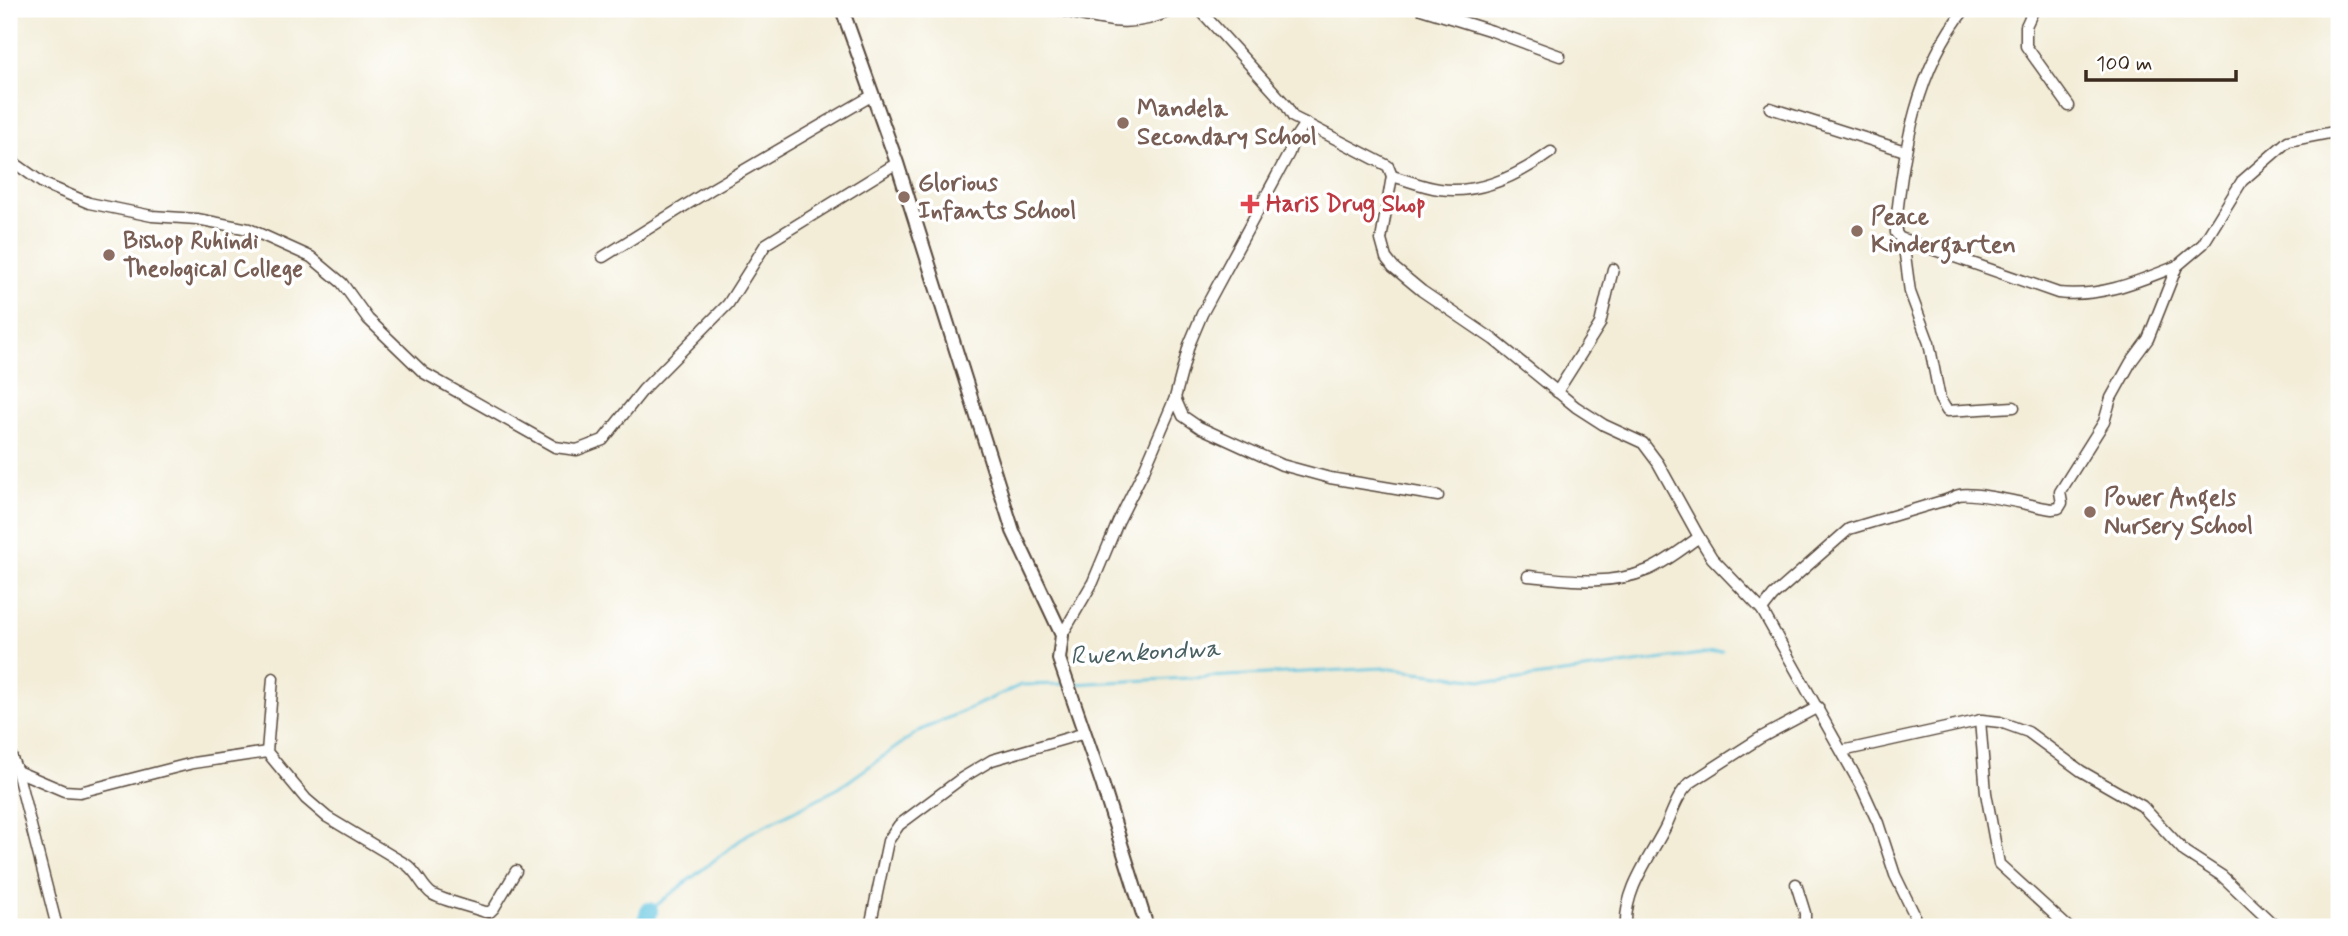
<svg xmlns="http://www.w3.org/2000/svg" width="2348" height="936" font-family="Mynerve,sans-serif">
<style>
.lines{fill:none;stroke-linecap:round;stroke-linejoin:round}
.stream{stroke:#62c5e0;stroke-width:2.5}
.river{stroke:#62c5e0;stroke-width:18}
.minor-casing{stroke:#57473a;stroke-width:13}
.tertiary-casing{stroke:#57473a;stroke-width:16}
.minor{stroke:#fff;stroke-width:10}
.tertiary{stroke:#fff;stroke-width:12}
.education-dot{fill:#8d6e63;stroke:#fff;stroke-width:2.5}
.health-dot{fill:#e0444e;stroke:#fff;stroke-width:2.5}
.labels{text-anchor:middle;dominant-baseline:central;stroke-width:7;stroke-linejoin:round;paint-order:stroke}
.education-label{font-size:24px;font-weight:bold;fill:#785e54;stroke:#fff;text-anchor:start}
.health-label{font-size:24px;font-weight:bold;fill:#be3a42;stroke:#fff;text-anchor:start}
.water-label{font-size:26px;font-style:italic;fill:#496062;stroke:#fff}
</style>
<rect width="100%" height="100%" fill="#fff"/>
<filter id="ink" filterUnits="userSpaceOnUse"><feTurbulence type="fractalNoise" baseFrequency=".0143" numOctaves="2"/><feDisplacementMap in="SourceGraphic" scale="14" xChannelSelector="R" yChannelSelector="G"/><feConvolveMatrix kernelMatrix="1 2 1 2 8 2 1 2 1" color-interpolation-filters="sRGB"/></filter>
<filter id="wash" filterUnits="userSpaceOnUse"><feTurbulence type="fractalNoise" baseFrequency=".00686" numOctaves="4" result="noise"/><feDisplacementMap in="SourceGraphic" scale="28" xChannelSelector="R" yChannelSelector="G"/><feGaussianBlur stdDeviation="1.57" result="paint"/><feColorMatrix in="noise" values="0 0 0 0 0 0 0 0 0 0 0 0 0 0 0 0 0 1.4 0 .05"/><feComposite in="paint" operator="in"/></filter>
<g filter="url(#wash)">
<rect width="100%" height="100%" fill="#f3edd8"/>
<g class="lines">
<g class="stream">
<path d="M 1071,684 L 1383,668 L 1498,682 L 1722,651"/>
<path d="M 649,911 L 748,834 L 839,788 L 919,731 L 1021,685 L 1065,684"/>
</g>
<path class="river" d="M 645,927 L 649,911"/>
</g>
</g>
<g filter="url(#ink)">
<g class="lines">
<defs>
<g id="minor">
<path d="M 1055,9 C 1101,19 1129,32 1174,9"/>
<path d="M 1421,9 L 1492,31 L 1560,56"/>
<path d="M 1965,9 C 1917,67 1903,152 1896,225 L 1896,233 L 1900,238 L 2058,293 C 2100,298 2139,281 2177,266"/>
<path d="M 2034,9 L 2026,26 L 2026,46 L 2069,106"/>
<path d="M 1770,108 L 1905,151"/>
<path d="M 1305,123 L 1388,166 L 1392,176 L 1381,240 L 1386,258 L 1393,267 L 1422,291 L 1494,340 L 1576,407 L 1604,425 L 1643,443 L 1658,463 L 1699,537 L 1712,558 L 1762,610 L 1862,788 L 1878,823 L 1895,875 L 1914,914 L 1914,927"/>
<path d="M 9,159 L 44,184 L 89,203 L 152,216 L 197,219 L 249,229 L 311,257 L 342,283 L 368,319 L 424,373 L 555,447 L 577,450 L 603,440 L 643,390 L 728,304 L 766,244 L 897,163"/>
<path d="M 1392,176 C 1407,180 1424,187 1439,189 C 1480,195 1519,175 1551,152"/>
<path d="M 1903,240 L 1910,292 L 1929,343 L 1940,399 L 1947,411 L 2014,407"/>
<path d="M 603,257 L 710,190 L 873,95"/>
<path d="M 1557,392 L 1600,324 L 1613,269"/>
<path d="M 1175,398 L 1183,416 L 1199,427 L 1282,465 L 1330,478 L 1438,496"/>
<path d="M 1528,576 C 1567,580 1610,586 1648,570 C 1666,562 1682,549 1699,537"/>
<path d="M 1762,610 L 1773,596 L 1849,529 L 1939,502 C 1947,501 1952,497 1959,495 C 1975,491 2033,506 2052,509 L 2059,508 L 2062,503 L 2060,492 L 2104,422 L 2111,398 L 2131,362 L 2148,339 L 2177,266 L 2203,244 L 2242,181 L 2288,141 L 2339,131"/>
<path d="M 1062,635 L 1093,582 L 1118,522 L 1145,468 L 1175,398 L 1189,345 L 1202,314 L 1289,153 L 1293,141 L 1305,123 L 1293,117 L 1286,105 L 1199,9"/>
<path d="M 273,678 L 267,752 L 306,799 L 327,817 L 407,865 C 418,873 422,887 432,894 C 441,900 472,907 485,912 L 490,912 L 494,908 L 516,871"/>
<path d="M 1980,720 L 1986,793 L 1999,864 L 2068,927"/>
<path d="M 9,751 L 17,771 L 57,927"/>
<path d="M 1842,751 L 1982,720 L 2000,722 L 2028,732 L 2081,771 L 2142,806 L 2185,852 L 2222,876 L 2276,927"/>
<path d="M 17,771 L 64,791 L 80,792 L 193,763 L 267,752"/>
<path d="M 1796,884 L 1805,913 L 1805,927"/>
<path d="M 870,927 L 888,841 L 899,825 L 962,778 L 992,760 L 1085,733"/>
<path d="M 1626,927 C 1624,889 1650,858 1666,826 C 1673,811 1677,795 1690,783 L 1760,738 L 1818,707"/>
</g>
<path id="tertiary" d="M 842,9 L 897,163 L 1013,531 L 1062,635 L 1059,659 L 1102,783 L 1147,927"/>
</defs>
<use href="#minor" class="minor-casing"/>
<use href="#tertiary" class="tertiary-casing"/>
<use href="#minor" class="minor"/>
<use href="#tertiary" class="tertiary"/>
</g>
</g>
<g class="education-dot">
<circle cx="1123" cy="123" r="7"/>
<circle cx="904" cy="197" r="7"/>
<circle cx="1857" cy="231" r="7"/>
<circle cx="109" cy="255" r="7"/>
<circle cx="2090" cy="512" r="7"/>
</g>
<path class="health-dot" d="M1246.5 193.5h7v7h7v7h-7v7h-7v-7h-7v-7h7z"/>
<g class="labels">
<g class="education-label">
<text x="1137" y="109">Mandela<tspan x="1137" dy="28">Secondary School</tspan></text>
<text x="918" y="183">Glorious<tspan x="918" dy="28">Infants School</tspan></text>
<text x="1871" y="217">Peace<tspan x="1871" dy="28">Kindergarten</tspan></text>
<text x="123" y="241">Bishop Ruhindi<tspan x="123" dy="28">Theological College</tspan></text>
<text x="2104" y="498">Power Angels<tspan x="2104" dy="28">Nursery School</tspan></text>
</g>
<g class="health-label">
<text x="1266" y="204">Haris Drug Shop</text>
</g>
<g class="water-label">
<text transform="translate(1145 653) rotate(-3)">Rwenkondwa</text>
</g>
</g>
<rect width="2348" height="936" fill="none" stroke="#fff" stroke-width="35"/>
<path d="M2086 70v10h150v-10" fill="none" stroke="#3b2a1e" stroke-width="3.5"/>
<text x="2096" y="70" font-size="21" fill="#3b2a1e" stroke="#ffffff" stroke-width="5" paint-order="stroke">100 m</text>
</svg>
